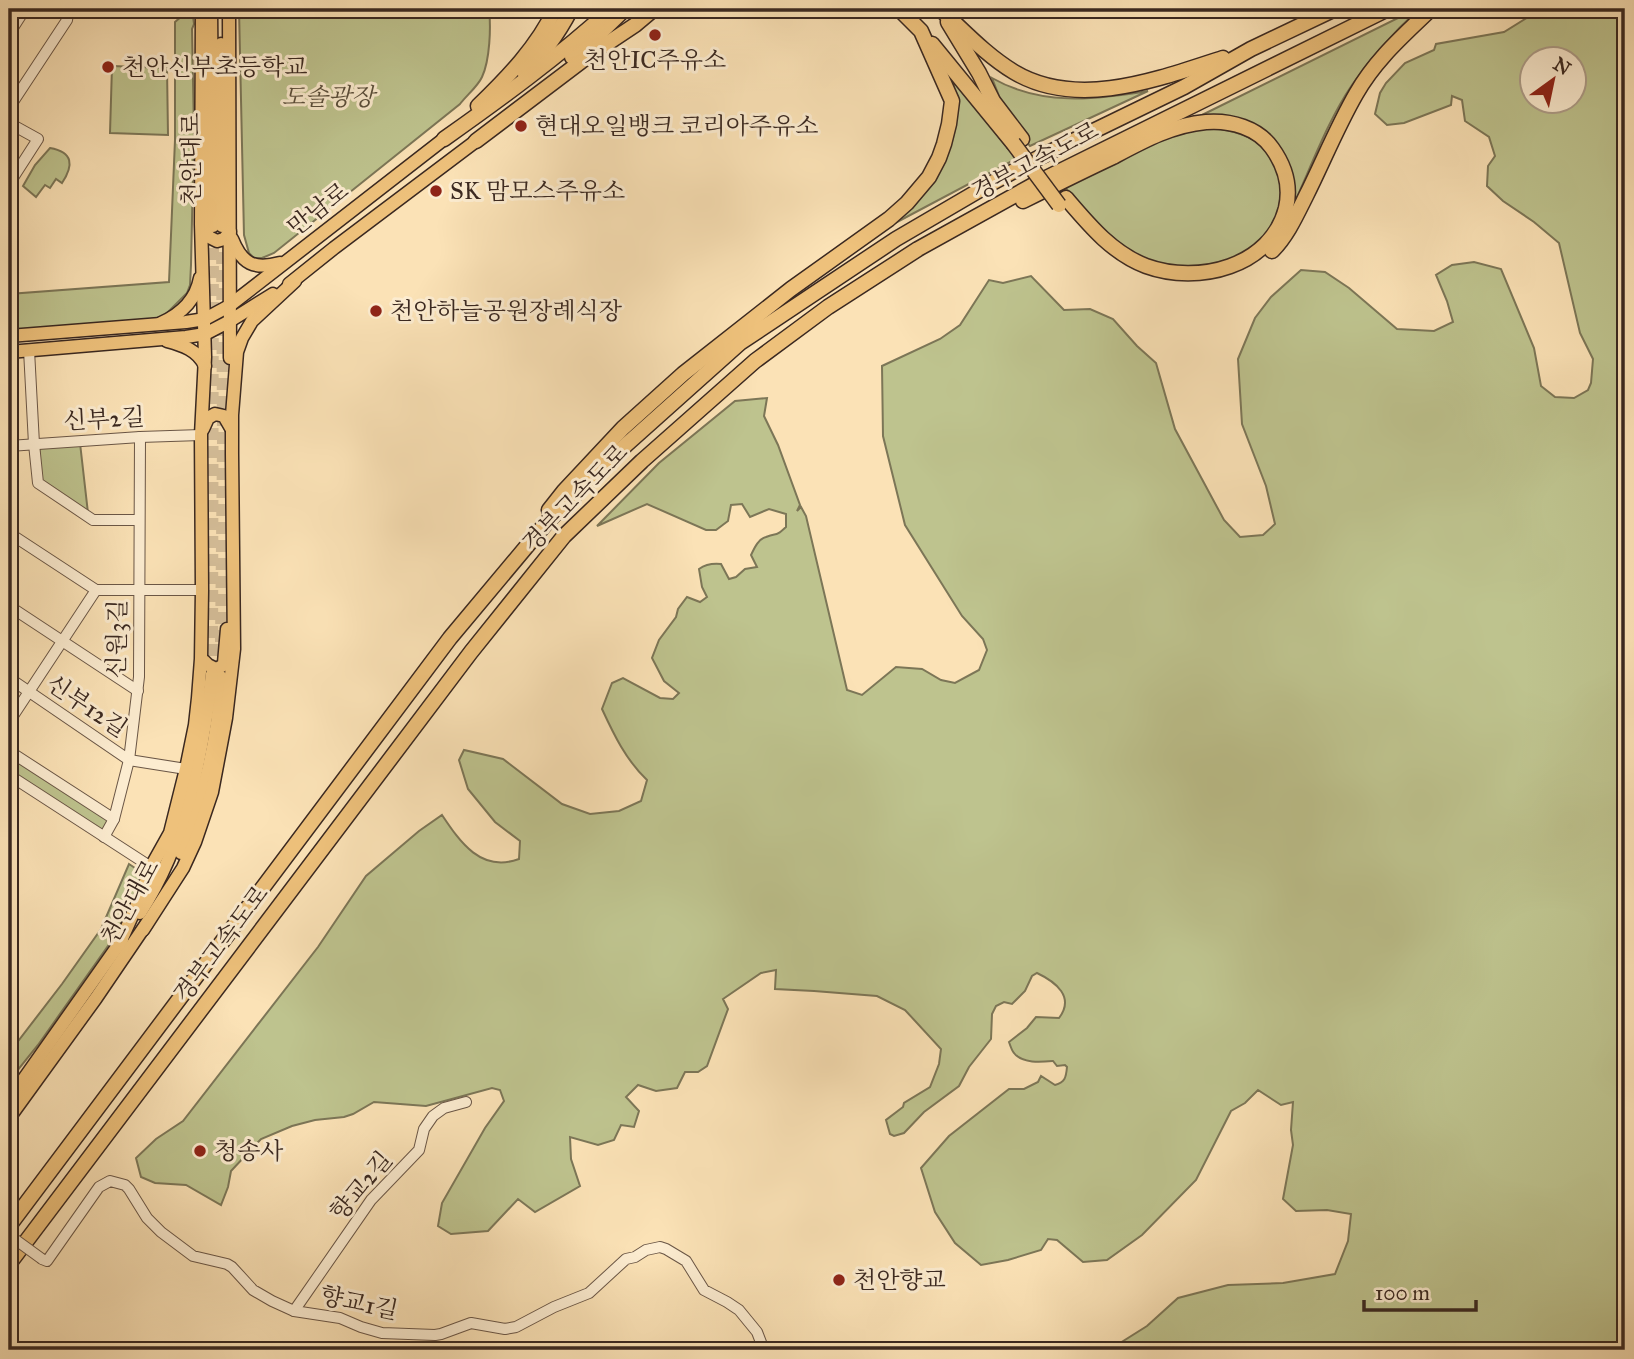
<svg xmlns="http://www.w3.org/2000/svg" width="1634" height="1359" font-family="'IM FELL Great Primer','Noto Serif KR',serif">
<style>
.green{fill:#bec38e;stroke:#7c7657;stroke-width:2;fill-rule:evenodd}
.lines{fill:none;stroke-linecap:round;stroke-linejoin:round}
.major-tunnel{stroke:#d4bd98;stroke-width:12;stroke-dasharray:12 6;stroke-linecap:butt}
.minor-casing{stroke:#6a5646;stroke-width:12}
.major-casing{stroke:#3a2820;stroke-width:15}
.highway-casing{stroke:#3a2820;stroke-width:17}
.minor{stroke:#fcecd0;stroke-width:10}
.major{stroke:#eec17b;stroke-width:12}
.highway{stroke:#eec17b;stroke-width:14}
.minor-bridge-casing{stroke:#6a5646;stroke-width:12;stroke-linecap:butt}
.highway-bridge-casing{stroke:#3a2820;stroke-width:17;stroke-linecap:butt}
.minor-bridge{stroke:#fcecd0;stroke-width:10}
.highway-bridge{stroke:#eec17b;stroke-width:14}
.poi-dot{fill:#8f2418;stroke:#fcecd0;stroke-width:2.5}
.labels{text-anchor:middle;dominant-baseline:central;stroke-width:6;stroke-linejoin:round;paint-order:stroke}
.poi-label{font-size:24px;fill:#3a2820;stroke:#fcecd0;text-anchor:start}
.park-label{font-size:24px;font-style:italic;fill:#5b4f3c;stroke:#fcecd0}
.street-label{font-size:24px;fill:#3a2820;stroke:#fcecd0}
</style>
<rect width="100%" height="100%" fill="#fbe2b6"/>
<filter id="stains"><feTurbulence type="fractalNoise" baseFrequency=".00286" numOctaves="4"/><feColorMatrix values="0 0 0 0 .2 0 0 0 0 .09 0 0 0 0 .02 0 0 0 .5 -.17"/></filter>
<radialGradient id="worn" r=".72"><stop offset=".6" stop-color="#630" stop-opacity="0"/><stop offset="1" stop-color="#630" stop-opacity=".3"/></radialGradient>
<g class="green">
<path d="M 239,9 L 489,9 C 491,27 490,60 482,77 C 478,86 467,95 460,104 L 274,253 L 262,258 L 254,258 L 249,253 L 244,235 Z"/>
<path d="M 1416,9 L 1419,9 C 1394,32 1371,57 1352,85 C 1328,120 1311,167 1293,206 L 1281,151 L 1224,117 L 1200,116 Z"/>
<path d="M 1541,9 L 1625,9 L 1625,1350 L 1109,1350 L 1147,1326 L 1178,1298 L 1228,1285 L 1283,1283 L 1335,1274 L 1348,1241 L 1351,1214 L 1327,1210 L 1296,1211 L 1283,1199 L 1293,1145 L 1291,1130 L 1293,1102 L 1281,1105 L 1258,1090 L 1245,1103 L 1231,1111 L 1196,1180 L 1142,1235 L 1107,1260 L 1083,1262 L 1057,1240 L 1048,1239 L 1041,1250 L 1008,1260 L 981,1265 L 955,1243 L 935,1212 L 921,1168 L 949,1136 L 1009,1089 L 1024,1089 L 1038,1082 L 1041,1076 L 1055,1085 C 1065,1082 1066,1078 1067,1067 L 1065,1065 L 1057,1066 L 1053,1061 C 1042,1062 1022,1064 1014,1053 C 1012,1051 1010,1045 1009,1042 L 1027,1028 L 1036,1017 L 1059,1018 C 1075,997 1056,982 1037,973 L 1032,976 L 1025,991 L 1012,1004 L 1004,1002 L 996,1006 L 992,1014 L 991,1039 L 969,1067 L 959,1086 L 924,1112 L 904,1133 L 894,1136 L 890,1134 L 886,1120 L 903,1107 L 904,1103 L 930,1087 L 939,1064 L 941,1049 L 905,1010 L 877,996 L 814,991 L 775,989 L 776,970 L 761,973 L 723,999 L 728,1009 L 707,1066 L 698,1072 L 685,1072 L 677,1088 L 656,1091 L 638,1085 L 626,1097 L 639,1111 L 634,1127 L 621,1125 L 614,1140 L 598,1145 L 570,1137 L 571,1159 L 580,1186 L 535,1212 L 518,1199 L 488,1231 L 451,1234 L 438,1226 L 442,1203 L 485,1128 L 504,1101 L 500,1090 L 492,1088 L 426,1106 L 374,1102 L 353,1114 L 344,1117 L 315,1120 L 292,1126 L 261,1139 L 231,1171 L 228,1187 L 221,1205 L 186,1185 L 155,1183 L 141,1177 L 136,1158 L 156,1139 L 183,1121 L 318,947 L 366,876 L 419,831 L 442,815 C 460,842 481,873 519,859 L 520,841 L 495,822 L 468,789 L 459,760 L 464,750 L 503,759 L 562,804 L 590,814 L 619,811 L 641,801 L 647,780 C 626,760 614,735 602,709 L 612,683 L 623,678 L 660,698 L 673,699 L 679,693 L 664,681 L 652,658 L 659,640 L 676,617 L 678,609 L 687,597 L 700,602 L 707,597 L 702,587 L 699,569 C 706,564 712,563 721,564 L 729,579 L 736,577 L 745,569 L 757,567 L 751,555 C 754,549 758,539 766,537 C 778,532 774,538 786,527 L 786,514 L 769,509 L 750,517 L 742,504 L 731,505 L 728,521 L 716,530 L 706,530 L 647,504 L 597,526 L 659,463 L 735,401 L 767,398 L 764,416 L 778,445 L 800,505 L 797,511 L 801,507 L 806,516 L 847,690 L 862,695 L 896,667 L 922,669 L 941,680 L 955,683 L 979,670 L 987,650 L 983,639 L 962,616 L 905,525 L 883,436 L 882,366 L 940,339 L 960,325 L 989,280 L 1003,283 L 1031,276 L 1064,310 L 1090,309 L 1113,319 L 1137,346 L 1156,363 L 1175,429 L 1224,520 L 1240,537 L 1263,535 L 1275,524 L 1266,486 L 1242,424 L 1238,359 L 1255,318 L 1271,297 L 1301,270 L 1325,272 L 1349,288 L 1397,329 L 1434,331 L 1453,322 L 1447,301 L 1436,275 L 1452,265 L 1474,262 L 1501,269 L 1534,348 L 1541,386 L 1555,397 L 1574,398 L 1588,390 L 1591,383 L 1593,359 L 1580,333 L 1559,243 L 1534,222 L 1503,201 L 1487,186 L 1488,166 L 1495,156 L 1489,137 L 1465,121 L 1462,100 L 1452,96 L 1451,105 L 1404,123 L 1387,125 L 1375,114 L 1380,93 L 1386,83 L 1405,63 L 1434,50 L 1436,44 L 1504,32 ZM 1532,60 L 1574,60 L 1574,102 L 1532,102 Z"/>
<path d="M 189,13 L 193,16 L 194,24 L 192,29 L 194,130 L 191,265 L 190,285 L 187,293 L 162,318 L 9,331 L 9,294 L 169,282 L 175,140 L 175,22 L 182,16 Z"/>
<path d="M 112,66 L 167,68 L 168,135 L 110,133 Z"/>
<path d="M 992,78 C 1041,106 1095,100 1148,91 L 1030,146 L 1008,119 Z"/>
<path d="M 954,84 L 958,85 L 1016,159 L 882,230 L 948,153 C 953,139 955,127 954,112 C 954,102 950,93 954,84 Z"/>
<path d="M 1206,128 C 1228,129 1254,134 1268,153 C 1274,159 1277,168 1279,177 C 1286,208 1271,237 1244,253 C 1230,262 1214,264 1198,266 C 1181,267 1162,268 1146,261 C 1141,259 1136,255 1132,252 C 1105,234 1085,211 1064,186 L 1170,135 Z"/>
<path d="M 50,148 C 73,152 74,165 62,183 L 56,179 L 50,188 L 45,185 L 36,197 L 23,186 L 35,165 Z"/>
<path d="M 80,443 L 88,513 L 41,482 L 39,446 Z"/>
<path d="M 9,753 L 108,818 L 108,822 L 102,833 L 9,772 Z"/>
<path d="M 129,864 L 144,874 L 115,936 L 38,1045 L 9,1081 L 9,1053 L 62,984 L 101,929 Z"/>
</g>
<g class="lines">
<g class="major-tunnel">
<path d="M 221,642 L 223,444 L 222,229"/>
<path d="M 212,674 L 213,230"/>
</g>
<defs>
<g id="minor">
<path d="M 98,9 L 202,11"/>
<path d="M 9,34 L 25,9"/>
<path d="M 9,108 L 67,20 L 69,9"/>
<path d="M 9,123 L 38,139 L 9,184"/>
<path d="M 29,350 L 34,444 L 38,483 L 93,520 L 139,520"/>
<path d="M 9,446 L 140,437 L 201,435"/>
<path d="M 9,533 L 96,590 L 202,590"/>
<path d="M 9,606 L 138,691"/>
<path d="M 9,678 L 129,760 L 186,769"/>
<path d="M 9,722 L 96,590"/>
<path d="M 9,751 L 114,819"/>
<path d="M 9,775 L 151,867"/>
<path d="M 104,837 L 114,819 L 129,760 L 139,677 L 140,437"/>
<path d="M 42,1259 L 47,1261 L 99,1187 L 110,1181 L 125,1185 L 129,1189 L 147,1218 L 161,1232 L 193,1256 L 227,1264 L 232,1267 L 253,1290 L 272,1301 L 294,1311 L 340,1318 L 361,1327 L 382,1333 L 435,1335 L 441,1334 L 471,1323 L 505,1329 L 516,1327 L 554,1307 L 589,1293 L 626,1259 L 635,1257 L 646,1250 L 660,1247 L 666,1249 L 686,1261 L 704,1290 L 727,1302 L 739,1310 L 757,1332 L 762,1345 L 761,1350"/>
<path d="M 294,1311 L 371,1200 L 419,1150 L 424,1129 L 433,1116 L 444,1108 L 466,1102"/>
</g>
<g id="major">
<path d="M 211,9 L 213,226"/>
<path d="M 229,9 L 230,358"/>
<path d="M 221,44 L 222,226"/>
<path d="M 202,226 L 209,237 L 217,241 L 224,239 L 230,232"/>
<path d="M 232,239 C 242,264 254,270 280,263"/>
<path d="M 289,284 L 334,248 L 476,141"/>
<path d="M 161,323 C 181,314 196,300 200,278"/>
<path d="M 9,336 L 186,322 L 205,319 L 229,306 L 444,139"/>
<path d="M 167,341 C 182,345 198,350 205,366"/>
<path d="M 9,352 L 186,337 L 205,334 L 230,321 L 273,294"/>
<path d="M 203,429 L 208,418 L 215,414 L 224,416 L 231,428"/>
<path d="M 204,661 L 208,665 L 216,669 L 222,666 L 224,663 L 227,629"/>
<path d="M 181,853 C 204,799 219,736 221,677"/>
<path d="M 140,913 C 186,842 202,757 212,674"/>
<path d="M 143,930 L 183,868 L 195,842 L 212,792 L 226,718 L 234,649 L 232,454 L 232,415 L 237,352 L 242,338 L 252,321 L 295,281"/>
<path d="M 119,945 L 140,898 L 151,867 L 170,833 L 186,769 L 195,725 L 198,698 L 201,659 L 202,590 L 201,435 L 205,357 L 201,224 L 202,9"/>
<path d="M 9,1100 L 122,940"/>
<path d="M 9,1118 L 96,998 L 147,923"/>
</g>
<g id="highway">
<path d="M 940,9 C 964,31 986,55 1014,72 C 1078,110 1158,79 1223,58"/>
<path d="M 948,22 L 979,73 L 993,101 L 1022,139"/>
<path d="M 932,44 L 1013,143"/>
<path d="M 572,57 L 595,38 L 625,9"/>
<path d="M 524,72 C 544,54 559,32 571,9"/>
<path d="M 478,106 C 507,78 538,46 555,9"/>
<path d="M 444,139 C 502,98 558,57 611,9"/>
<path d="M 476,141 L 587,57 L 635,25 L 654,9"/>
<path d="M 1023,201 C 1053,186 1083,171 1113,157 C 1143,141 1172,125 1206,122 C 1231,120 1258,128 1272,148 C 1285,166 1291,186 1286,208 C 1271,267 1198,285 1146,266 C 1112,253 1089,225 1066,198"/>
<path d="M 1272,251 C 1287,236 1296,216 1306,196 C 1323,162 1337,127 1356,94 C 1376,59 1403,36 1431,9"/>
<path d="M 549,510 L 564,491 L 623,428 L 683,374 L 791,289 L 889,219 L 907,203 L 929,177 L 939,158 L 944,144 L 949,124 L 952,101 L 921,31 L 899,9"/>
<path d="M 9,1226 L 450,638 L 547,522 L 627,444 L 740,343 L 896,239 L 990,184 L 1042,156 L 1184,87 L 1251,49 L 1335,9"/>
<path d="M 9,1264 L 471,652 L 564,536 L 642,461 L 755,361 L 828,307 L 918,249 L 1044,179 L 1388,9"/>
</g>
</defs>
<use href="#minor" class="minor-casing"/>
<use href="#major" class="major-casing"/>
<use href="#highway" class="highway-casing"/>
<use href="#minor" class="minor"/>
<use href="#major" class="major"/>
<use href="#highway" class="highway"/>
<defs>
<path id="minor-bridge" d="M 9,1235 L 42,1259"/>
<path id="highway-bridge" d="M 1013,143 L 1059,205"/>
</defs>
<use href="#minor-bridge" class="minor-bridge-casing"/>
<use href="#highway-bridge" class="highway-bridge-casing"/>
<use href="#minor-bridge" class="minor-bridge"/>
<use href="#highway-bridge" class="highway-bridge"/>
</g>
<g class="poi-dot">
<circle cx="655" cy="35" r="7"/>
<circle cx="108" cy="67" r="7"/>
<circle cx="521" cy="126" r="7"/>
<circle cx="436" cy="191" r="7"/>
<circle cx="376" cy="311" r="7"/>
<circle cx="200" cy="1151" r="7"/>
<circle cx="839" cy="1280" r="7"/>
</g>
<g class="labels">
<g class="poi-label">
<text x="655" y="60" text-anchor="middle">천안IC주유소</text>
<text x="122" y="67">천안신부초등학교</text>
<text x="535" y="126">현대오일뱅크 코리아주유소</text>
<text x="450" y="191">SK 맘모스주유소</text>
<text x="390" y="311">천안하늘공원장례식장</text>
<text x="214" y="1151">청송사</text>
<text x="853" y="1280">천안향교</text>
</g>
<g class="park-label">
<text x="328" y="97">도솔광장</text>
</g>
<g class="street-label">
<text transform="translate(191 159) rotate(-90)">천안대로</text>
<text transform="translate(1035 161) rotate(-28)">경부고속도로</text>
<text transform="translate(318 209) rotate(-38)">만남로</text>
<text transform="translate(104 419) rotate(-3)">신부2길</text>
<text transform="translate(575 498) rotate(-46)">경부고속도로</text>
<text transform="translate(117 639) rotate(-89)">신원3길</text>
<text transform="translate(87 706) rotate(34)">신부12길</text>
<text transform="translate(130 902) rotate(-61)">천안대로</text>
<text transform="translate(221 944) rotate(-53)">경부고속도로</text>
<text transform="translate(361 1186) rotate(-50)">향교2길</text>
<text transform="translate(359 1303) rotate(12)">향교1길</text>
</g>
</g>
<rect width="1634" height="1359" fill="none" stroke="#fbe2b6" stroke-width="35"/>
<rect x="10" y="10" width="1613" height="1338" fill="none" stroke="#3a2820" stroke-width="3.5"/>
<rect x="18" y="18" width="1599" height="1324" fill="none" stroke="#3a2820" stroke-width="2"/>
<g transform="translate(1553 80) rotate(33)"><circle r="33" fill="#fcecd0" stroke="#ae9e8a" stroke-width="2"/>
<path d="M0-5L12 26L0 18L-12 26Z" fill="#8f2418"/>
<text y="-10" font-size="19" font-weight="bold" text-anchor="middle" fill="#3a2820">N</text>
</g>
<path d="M1364 1300v10h112v-10" fill="none" stroke="#3a2820" stroke-width="3.5"/>
<text x="1375" y="1300" font-size="21" fill="#3a2820" stroke="#fcecd0" stroke-width="5" paint-order="stroke">100 m</text>
<rect width="100%" height="100%" filter="url(#stains)"/>
<rect width="100%" height="100%" fill="url(#worn)"/>
</svg>
